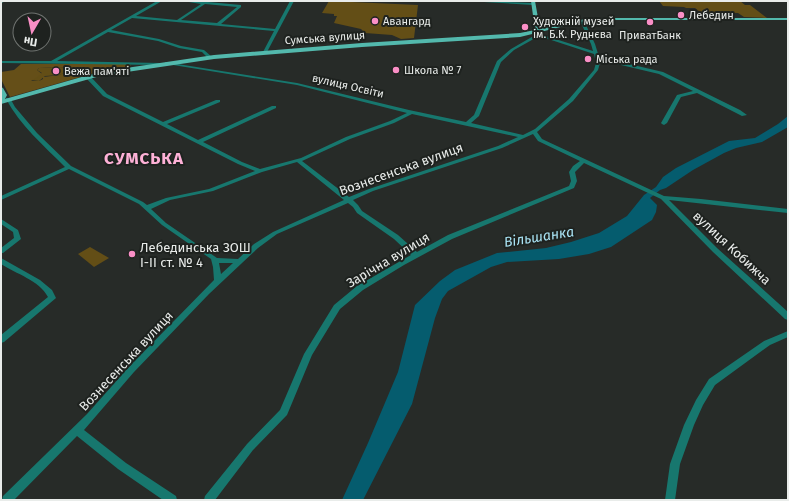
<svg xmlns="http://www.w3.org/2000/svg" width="789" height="501" font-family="'Fira Sans',sans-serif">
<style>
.green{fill:#634e16}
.forest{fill:#654f18;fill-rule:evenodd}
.water{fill:#055c6e}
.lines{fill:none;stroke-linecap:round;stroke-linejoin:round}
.minor{fill:#17776e;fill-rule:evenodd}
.major{fill:#53b9ad;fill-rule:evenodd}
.poi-dot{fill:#fa8fc6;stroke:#1e221f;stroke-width:1.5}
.labels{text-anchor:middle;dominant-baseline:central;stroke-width:4;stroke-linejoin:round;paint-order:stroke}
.far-poi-label{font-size:11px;fill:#e9ecea;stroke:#1e221f;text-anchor:start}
.far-street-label{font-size:11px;fill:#e9ecea;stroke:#1e221f}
.street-label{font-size:13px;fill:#e9ecea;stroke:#1e221f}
.poi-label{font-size:13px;fill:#e9ecea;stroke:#1e221f;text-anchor:start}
.water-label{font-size:14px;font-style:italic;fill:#a9e3f4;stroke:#1e221f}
.district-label{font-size:17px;font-weight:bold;letter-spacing:1px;fill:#feb1d7;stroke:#1e221f}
</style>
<rect width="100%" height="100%" fill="#272b28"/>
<g class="green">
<path d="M 329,1 L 418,5 L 414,38 L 401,39 L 392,35 L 365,33 L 361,29 L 334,23 L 337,16 L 334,16 L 334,14 L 322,13 Z"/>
<path d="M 659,1 L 740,1 L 745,5 L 750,5 L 767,18 L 744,17 L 738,13 L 700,12 L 695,8 L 686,8 L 684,7 L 663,6 Z"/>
<path d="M 60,67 L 70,69 L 60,75 L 45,76 L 39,81 L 30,80 L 42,73 L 37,70 L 39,68 Z"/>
<path d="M 90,247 L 109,258 L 94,267 L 78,254 Z"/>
</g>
<path class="forest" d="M 21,64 L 129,64 L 131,66 L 84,76 L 10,97 L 1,79 L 1,72 L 14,70 ZM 60,67 L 69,69 L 60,75 L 43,77 L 43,79 L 39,81 L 31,81 L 42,74 L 37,70 L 39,68 Z"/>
<path class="water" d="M 788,116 L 788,127 L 762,142 L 736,148 L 724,153 L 693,170 L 666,188 L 660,190 L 650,198 L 657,205 L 656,212 L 652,220 L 611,247 L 589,254 L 559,259 L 507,262 L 491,267 L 448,291 L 442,299 L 435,318 L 412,404 L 363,500 L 342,500 L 368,443 L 398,372 L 415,305 L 440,281 L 455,270 L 497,253 L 546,248 L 571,242 L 599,233 L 627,216 L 644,195 L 656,187 L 663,177 L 676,168 L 729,141 L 755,138 L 778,124 Z"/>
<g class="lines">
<g class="minor">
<path d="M 157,1 L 162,1 L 136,16 L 177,20 L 201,4 L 183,1 L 197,1 L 241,5 L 241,7 L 221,24 L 275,29 L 290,1 L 294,1 L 267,52 L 265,53 L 263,52 L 274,31 L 132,18 L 111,30 L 159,39 L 181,46 L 204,50 L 212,57 L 208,58 L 202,52 L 179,48 L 158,41 L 108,32 L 57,61 L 161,63 L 163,64 L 161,65 L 1,63 L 1,61 L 51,61 ZM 205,4 L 237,7 L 217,23 L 181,20 Z"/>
<path d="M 482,1 L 533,3 L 535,4 L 533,5 L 484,2 Z"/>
<path d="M 582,20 L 584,21 L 595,44 L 599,57 L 663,72 L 740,110 L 747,115 L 742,116 L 697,93 L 681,97 L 667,123 L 664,125 L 662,124 L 661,123 L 677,95 L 693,91 L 659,74 L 600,60 L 600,63 L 598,70 L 573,101 L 537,132 L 542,139 L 664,196 L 701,199 L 788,209 L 788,213 L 669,200 L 717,248 L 788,312 L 788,320 L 785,319 L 713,252 L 661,199 L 584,163 L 575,172 L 577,181 L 574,188 L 452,239 L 404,265 L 363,290 L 340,309 L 312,355 L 287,415 L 253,450 L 215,500 L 204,500 L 205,496 L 247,444 L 280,410 L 304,354 L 334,305 L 357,286 L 411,255 L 394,239 L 357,213 L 353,207 L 348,203 L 277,234 L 258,248 L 209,294 L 134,372 L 84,430 L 126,463 L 176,496 L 177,500 L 163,500 L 118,469 L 77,436 L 14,500 L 2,500 L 3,496 L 87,414 L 128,368 L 214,280 L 213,267 L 211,259 L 162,225 L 139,204 L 69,169 L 1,200 L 1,196 L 65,167 C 44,146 20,125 6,99 L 6,98 L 10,98 L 15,107 L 37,133 L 71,166 L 143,202 L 147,205 L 166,198 L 209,189 L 255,171 L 238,164 L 103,96 L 86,78 L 86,76 L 90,76 L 107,94 L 163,122 L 216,100 L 220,100 L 220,102 L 167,124 L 198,140 L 272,106 L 276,106 L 276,108 L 203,142 L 242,162 L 260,169 L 301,158 L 346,137 L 390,121 L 407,113 L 297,85 L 167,64 L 165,63 L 165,62 L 297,83 L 409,110 L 466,122 L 474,115 L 497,61 L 511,49 L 537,34 L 537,30 L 539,30 L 541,33 L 546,36 L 593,51 L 591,44 L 580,21 ZM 539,36 L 594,54 L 596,63 L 594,70 L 569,99 L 535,129 L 523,135 L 471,123 L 479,116 L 501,62 L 514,50 ZM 412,114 L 518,137 L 498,146 L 369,189 L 349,197 L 302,161 L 350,139 L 394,123 ZM 533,134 L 538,141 L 580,161 L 573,166 L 569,172 L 571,181 L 569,186 L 448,235 L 417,252 L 398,235 L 362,211 L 358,205 L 353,200 L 373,191 L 502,148 ZM 297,162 L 344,200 L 273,232 L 254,244 L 238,259 L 217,258 L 166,223 L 151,209 L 170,200 L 213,191 L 262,172 ZM 219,263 L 233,263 L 221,274 Z"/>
<path d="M 1,219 L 18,230 L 21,239 L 3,253 L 1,253 L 1,248 L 14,238 L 13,232 L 1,224 Z"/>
<path d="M 1,258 L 40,280 L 52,290 L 56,298 L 4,342 L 1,343 L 1,335 L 48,297 C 39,280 16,274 1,264 Z"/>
<path d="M 788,331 L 788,337 L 770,345 L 715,385 L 703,405 L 694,425 L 680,464 L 675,500 L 665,500 L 670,464 L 684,425 L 696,400 L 709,379 L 764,341 Z"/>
</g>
<g class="major">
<path d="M 1,1 L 6,1 L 1,3 Z"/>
<path d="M 531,1 L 535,1 L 540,29 L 589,18 L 788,18 L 788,20 L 589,20 L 520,37 L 362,47 L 214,59 L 100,76 L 1,104 L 1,87 L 3,88 L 7,95 L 5,99 L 99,72 L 214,55 L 362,43 L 520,33 L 535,30 Z"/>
</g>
</g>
<g class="poi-dot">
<circle cx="681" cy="15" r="4"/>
<circle cx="375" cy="21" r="4"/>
<circle cx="650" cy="22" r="4"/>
<circle cx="525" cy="27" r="4"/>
<circle cx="588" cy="59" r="4"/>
<circle cx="396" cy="70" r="4"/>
<circle cx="56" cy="71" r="4"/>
<circle cx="132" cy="254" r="4"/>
</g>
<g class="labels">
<g class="far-poi-label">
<text x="689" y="15">Лебедин</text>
<text x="383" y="21">Авангард</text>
<text x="533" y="21">Художній музей<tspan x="533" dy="13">ім. Б.К. Руднєва</tspan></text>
<text x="650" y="35" text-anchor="middle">ПриватБанк</text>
<text x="596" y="59">Міська рада</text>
<text x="404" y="70">Школа № 7</text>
<text x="64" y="71">Вежа пам'яті</text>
</g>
<g class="far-street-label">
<text transform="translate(325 38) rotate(-4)">Сумська вулиця</text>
<text transform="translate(348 86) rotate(13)">вулиця Освіти</text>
</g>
<g class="street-label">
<text transform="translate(401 169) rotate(-20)">Вознесенська вулиця</text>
<text transform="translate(732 248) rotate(43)">вулиця Кобижча</text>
<text transform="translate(388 260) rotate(-31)">Зарічна вулиця</text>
<text transform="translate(126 361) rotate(-47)">Вознесенська вулиця</text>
</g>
<g class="poi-label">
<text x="140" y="247">Лебединська ЗОШ<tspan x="140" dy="15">І-ІІ ст. № 4</tspan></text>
</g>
<g class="water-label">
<text transform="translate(539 237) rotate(-9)">Вільшанка</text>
</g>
<g class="district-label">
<text x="144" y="158">СУМСЬКА</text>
</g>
</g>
<rect width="789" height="501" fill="none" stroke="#e9ecea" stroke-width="4"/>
<g transform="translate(32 32) rotate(189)"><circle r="19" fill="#1e221f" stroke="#6f7370"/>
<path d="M0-3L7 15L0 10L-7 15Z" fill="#fa8fc6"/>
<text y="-6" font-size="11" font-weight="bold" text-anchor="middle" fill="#e9ecea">Пн</text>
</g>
</svg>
